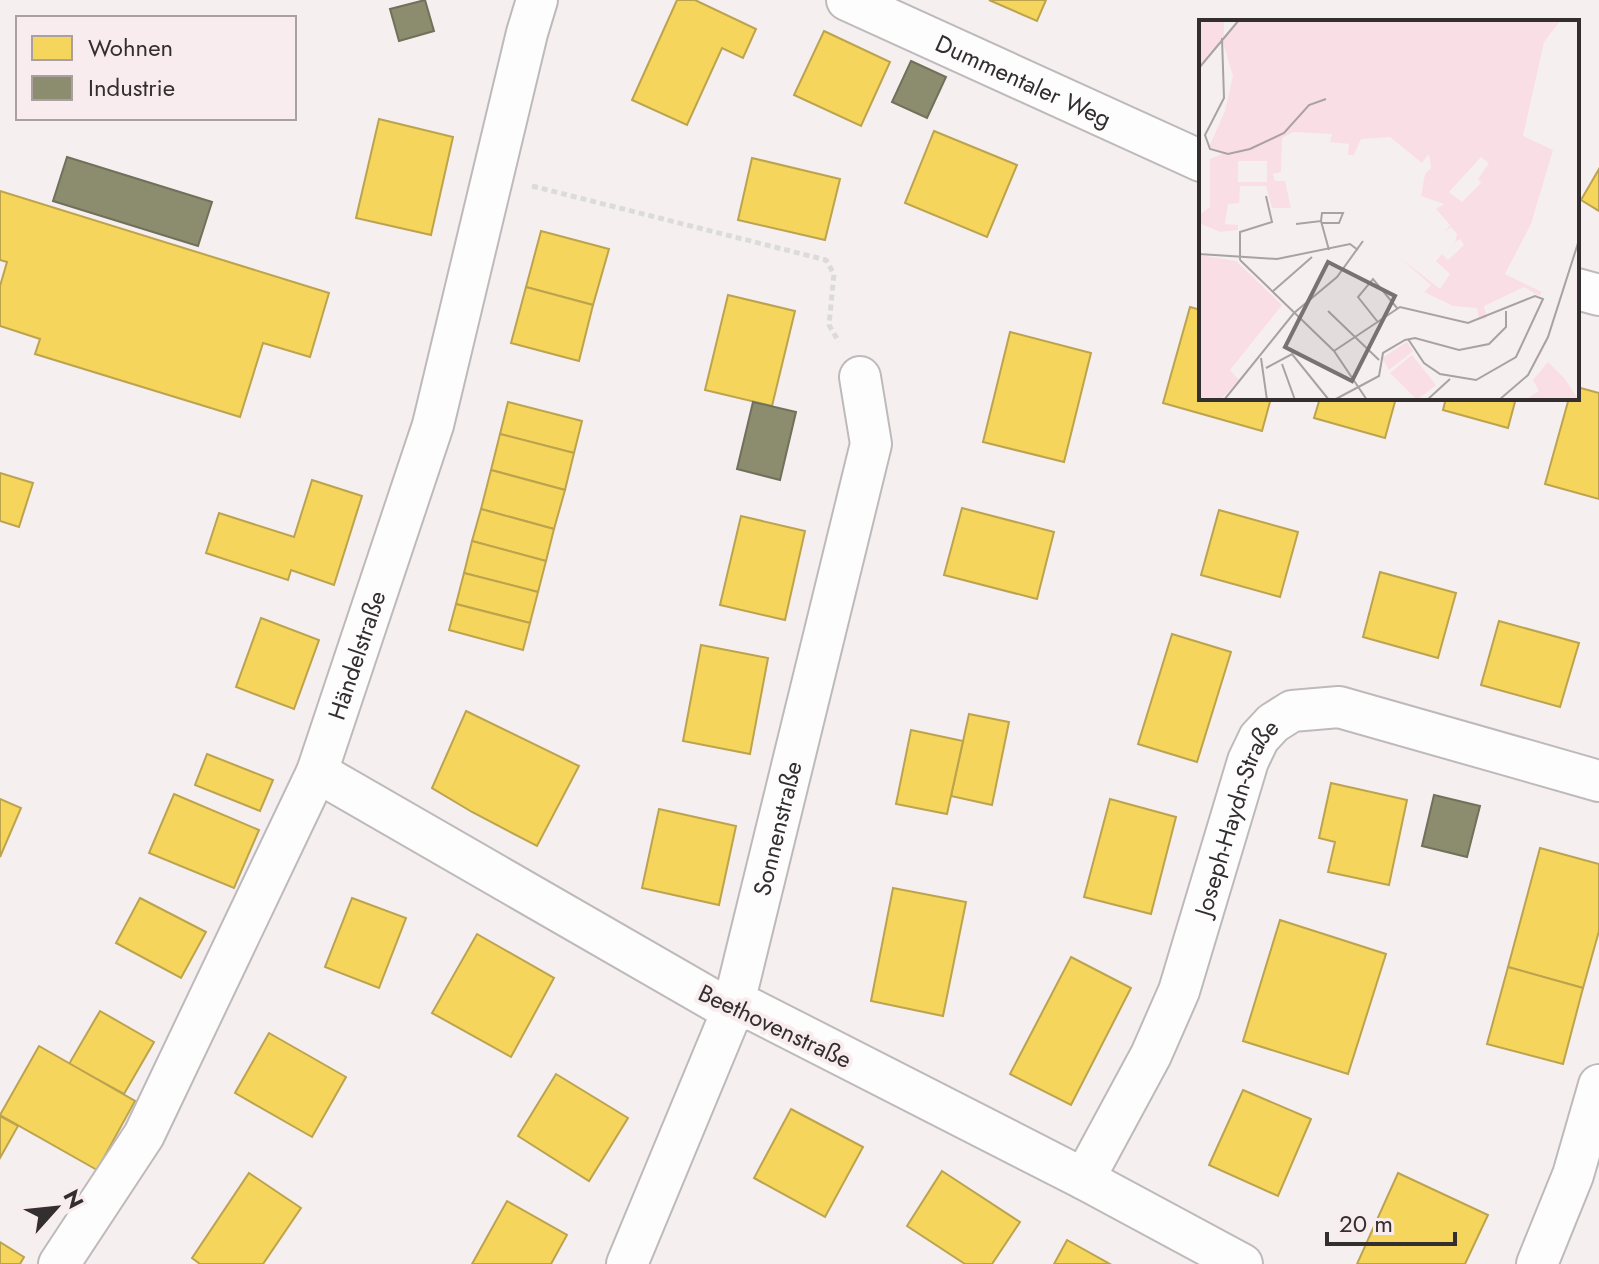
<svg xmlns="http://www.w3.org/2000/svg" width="1599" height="1264" font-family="Jost,sans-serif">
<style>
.homes{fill:#f6d55c;stroke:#bca34e;stroke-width:2}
.industry{fill:#8c8c6e;stroke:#71705b;stroke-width:2}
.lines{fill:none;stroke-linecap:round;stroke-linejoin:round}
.minor-casing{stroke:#beb9ba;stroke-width:44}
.path{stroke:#dcdbdb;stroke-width:5;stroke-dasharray:6 4;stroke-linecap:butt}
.minor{stroke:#fefdfd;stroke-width:40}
.labels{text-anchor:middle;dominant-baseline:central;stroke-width:8;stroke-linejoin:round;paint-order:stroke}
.street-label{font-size:24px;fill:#332e2f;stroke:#f9ecef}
.inset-road{fill:none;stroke:#a8a2a3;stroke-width:2}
.view{fill:#777273;fill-opacity:0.15;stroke:#777273;stroke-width:4}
.inset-edge{fill:none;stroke:#332e2f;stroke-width:4}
</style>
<rect width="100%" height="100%" fill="#f6eff0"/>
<g class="homes">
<path d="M 677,0 L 695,0 L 756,29 L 743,58 L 722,48 L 687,125 L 632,100 Z"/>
<path d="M 989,0 L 1046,0 L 1037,21 Z"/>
<path d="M 824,31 L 890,62 L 861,126 L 794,95 Z"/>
<path d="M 379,119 L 453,137 L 431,235 L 356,218 Z"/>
<path d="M 934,131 L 1017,165 L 987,237 L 905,203 Z"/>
<path d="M 752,158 L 840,179 L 825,240 L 738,220 Z"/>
<path d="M 1599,169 L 1599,211 L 1581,200 Z"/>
<path d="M 0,191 L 329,293 L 310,357 L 263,343 L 240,417 L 35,354 L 40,339 L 0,326 L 0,286 L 7,262 L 0,260 Z"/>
<path d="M 541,231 L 609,249 L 593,305 L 526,287 Z"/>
<path d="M 526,287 L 593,305 L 579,361 L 511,343 Z"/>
<path d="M 728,295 L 795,311 L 772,406 L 705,390 Z"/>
<path d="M 1190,307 L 1201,310 L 1201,398 L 1271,398 L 1262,431 L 1163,403 Z"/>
<path d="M 1010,332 L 1091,353 L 1064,462 L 983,442 Z"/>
<path d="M 1577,387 L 1599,393 L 1599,499 L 1545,484 L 1569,398 L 1577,398 Z"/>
<path d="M 1320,398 L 1396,398 L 1385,438 L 1314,418 Z"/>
<path d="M 1446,398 L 1516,398 L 1508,428 L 1443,410 Z"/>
<path d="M 508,402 L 582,421 L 574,453 L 500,434 Z"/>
<path d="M 500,434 L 574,453 L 565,490 L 491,470 Z"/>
<path d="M 491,470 L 565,490 L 554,529 L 481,509 Z"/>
<path d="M 0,473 L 33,483 L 19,527 L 0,521 Z"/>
<path d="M 312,480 L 362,496 L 334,585 L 291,570 L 288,580 L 206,553 L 219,513 L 294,537 Z"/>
<path d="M 962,508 L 1054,532 L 1037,599 L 944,575 Z"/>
<path d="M 481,509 L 554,529 L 546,561 L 472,541 Z"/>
<path d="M 1219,510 L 1298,532 L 1280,597 L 1201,575 Z"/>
<path d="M 741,516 L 805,531 L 785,620 L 720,605 Z"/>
<path d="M 472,541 L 546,561 L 538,592 L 464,573 Z"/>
<path d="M 1380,572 L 1456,593 L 1438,658 L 1363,637 Z"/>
<path d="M 464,573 L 538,592 L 530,623 L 456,604 Z"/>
<path d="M 456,604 L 530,623 L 523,650 L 449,630 Z"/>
<path d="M 261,618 L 319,640 L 294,709 L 236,687 Z"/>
<path d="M 1499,621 L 1579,643 L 1560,707 L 1481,685 Z"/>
<path d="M 1172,634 L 1231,652 L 1197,762 L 1138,744 Z"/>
<path d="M 701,645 L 768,658 L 750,754 L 683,741 Z"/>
<path d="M 466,711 L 579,766 L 537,846 L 472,812 L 432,788 Z"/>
<path d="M 969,714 L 1009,722 L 992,805 L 951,796 Z"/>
<path d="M 911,730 L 963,741 L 947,814 L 896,804 Z"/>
<path d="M 207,754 L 273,780 L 260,811 L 195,785 Z"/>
<path d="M 1331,783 L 1407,800 L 1389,885 L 1328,872 L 1335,842 L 1319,838 Z"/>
<path d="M 174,794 L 259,830 L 234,888 L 149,853 Z"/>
<path d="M 0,799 L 21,808 L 0,857 Z"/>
<path d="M 1110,799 L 1176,817 L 1151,914 L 1084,897 Z"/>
<path d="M 659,809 L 736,826 L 719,905 L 642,888 Z"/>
<path d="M 1540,848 L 1599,864 L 1599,931 L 1583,988 L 1508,967 Z"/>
<path d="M 893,888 L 966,902 L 943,1016 L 871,1001 Z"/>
<path d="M 140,898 L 206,932 L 181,978 L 116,943 Z"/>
<path d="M 352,898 L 406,918 L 379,988 L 325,967 Z"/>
<path d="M 1280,920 L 1386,954 L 1348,1074 L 1243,1041 Z"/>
<path d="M 477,934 L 554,978 L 511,1057 L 432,1013 Z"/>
<path d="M 1071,957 L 1131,988 L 1071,1105 L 1010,1074 Z"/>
<path d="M 1508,967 L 1583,988 L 1563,1064 L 1487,1044 Z"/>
<path d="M 100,1011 L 154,1042 L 124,1094 L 69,1064 Z"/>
<path d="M 269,1033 L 346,1077 L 312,1137 L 235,1093 Z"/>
<path d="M 39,1046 L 135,1101 L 97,1170 L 0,1115 Z"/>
<path d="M 556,1074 L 628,1118 L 589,1181 L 518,1136 Z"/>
<path d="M 1243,1090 L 1311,1119 L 1278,1196 L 1209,1165 Z"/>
<path d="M 791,1109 L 863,1147 L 825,1217 L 754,1178 Z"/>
<path d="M 0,1116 L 18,1126 L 0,1158 Z"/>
<path d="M 942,1171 L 1020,1222 L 992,1264 L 965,1264 L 907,1226 Z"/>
<path d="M 249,1173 L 301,1208 L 263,1264 L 200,1264 L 192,1258 Z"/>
<path d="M 1398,1173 L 1488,1215 L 1465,1264 L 1357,1264 Z"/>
<path d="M 507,1201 L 567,1235 L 551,1264 L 472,1264 Z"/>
<path d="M 1067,1240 L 1110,1264 L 1054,1264 Z"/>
<path d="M 0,1242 L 24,1257 L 20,1264 L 0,1264 Z"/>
</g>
<g class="industry">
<path d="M 425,0 L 434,31 L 399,41 L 390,9 Z"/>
<path d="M 911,61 L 946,77 L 927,118 L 892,102 Z"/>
<path d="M 67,157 L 212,202 L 198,246 L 53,201 Z"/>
<path d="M 753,402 L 796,412 L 780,480 L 737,469 Z"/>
<path d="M 1434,795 L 1480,806 L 1467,857 L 1422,846 Z"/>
</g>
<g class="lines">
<defs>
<g id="minor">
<path id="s1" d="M 847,0 L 1201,161"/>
<path d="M 1577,289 L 1599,295"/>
<path d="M 317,772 L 732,1011 L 751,1009 L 1084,1179 L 1242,1264"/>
<path id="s2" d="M 1084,1179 L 1151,1055 L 1179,991 L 1248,761 L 1259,738 L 1273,723 L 1292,711 L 1339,707 L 1599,781"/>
<path id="s3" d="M 59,1264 L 144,1135 L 317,772 L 433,425 L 527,33 L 537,0"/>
<path id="s4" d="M 627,1264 L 732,1011 L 871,444 L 860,377"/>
<path d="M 1537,1264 L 1573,1175 L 1599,1085"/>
</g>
</defs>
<use href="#minor" class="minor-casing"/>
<path class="path" d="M 532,186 L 826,260 L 834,274 L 829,325 L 839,342"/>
<use href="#minor" class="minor"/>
</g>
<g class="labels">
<g class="street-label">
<text stroke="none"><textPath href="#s1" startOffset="194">Dummentaler Weg</textPath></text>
<text stroke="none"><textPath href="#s3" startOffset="680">Händelstraße</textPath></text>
<text stroke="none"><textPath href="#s2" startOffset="394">Joseph-Haydn-Straße</textPath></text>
<text stroke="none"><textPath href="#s4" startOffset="462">Sonnenstraße</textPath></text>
<text transform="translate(775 1026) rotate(25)">Beethovenstraße</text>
</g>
</g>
<g transform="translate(1199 20)">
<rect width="380" height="380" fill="#f6eff0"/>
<path d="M 0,0 L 25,0 L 25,16 L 40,0 L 362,0 L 345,22 L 324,116 L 354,130 L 332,204 L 306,254 L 343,272 L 340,276 L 325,267 L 285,286 L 288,298 L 280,300 L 278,288 L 254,286 L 225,272 L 232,265 L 200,237 L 241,269 L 251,254 L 237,241 L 243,234 L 249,240 L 265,225 L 261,219 L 256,222 L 258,214 L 252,207 L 246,212 L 251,205 L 237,189 L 245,184 L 222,176 L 226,154 L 232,148 L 230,134 L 223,143 L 191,117 L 162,119 L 155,135 L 149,135 L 150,124 L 131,122 L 133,114 L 94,112 L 83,118 L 82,152 L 74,154 L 76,161 L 86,161 L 92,188 L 73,188 L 67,166 L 41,166 L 40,183 L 29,184 L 26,204 L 39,205 L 39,210 L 21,212 L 0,203 L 0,195 L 11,187 L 11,139 L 25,133 L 10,127 L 26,91 L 34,56 L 23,19 L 0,47 ZM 282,137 L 290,143 L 279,159 L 282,163 L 263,182 L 250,172 ZM 39,141 L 68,141 L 68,162 L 39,162 ZM 0,235 L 37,241 L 83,285 L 31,350 L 40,360 L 21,380 L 0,380 ZM 208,322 L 214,331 L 190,350 L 183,338 ZM 213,335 L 237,365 L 218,380 L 191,353 ZM 349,342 L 366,359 L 380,380 L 329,378 L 340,371 L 334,360 Z" fill="#f9dee5" fill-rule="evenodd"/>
<path class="inset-road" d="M 23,18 L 25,78 L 6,115 L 11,129 L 29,134 L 51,129 L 85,113 L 110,85 L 127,79M 0,48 L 40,0M 122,201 L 123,193 L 144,193 L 140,203 L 122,203M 97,204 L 122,201 L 130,230M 0,234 L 78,239 L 151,224 L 159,230M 41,240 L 135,331 L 168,380M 41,240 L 41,212 L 73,202 L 67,176M 73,272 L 113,237M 129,291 L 180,340M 178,301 L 159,277 L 174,259 L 198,288M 135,331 L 201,287 L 269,303 L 336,276 L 344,279 L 317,337 L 277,360 L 241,354 L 225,343 L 209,319M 62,338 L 68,380M 83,344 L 96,380M 67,348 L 93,334 L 130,380M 25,380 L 95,293 L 138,257 L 164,221M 135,380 L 180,356 L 184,333 L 206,320 L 216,318 L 260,330 L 290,324 L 307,307 L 307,291M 228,380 L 251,359M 300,380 L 329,355 L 349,317 L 380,220"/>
<path class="view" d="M 129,242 L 196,276 L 153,361 L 86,327 Z"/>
<rect width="380" height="380" class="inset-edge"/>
</g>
<rect x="16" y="16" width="280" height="104" fill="#f9ecef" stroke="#aaa0a2" stroke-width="2"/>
<rect x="32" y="36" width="40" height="24" fill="#f6d55c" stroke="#aaa0a2" stroke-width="2"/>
<text x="88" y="56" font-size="24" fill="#332e2f">Wohnen</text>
<rect x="32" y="76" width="40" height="24" fill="#8c8c6e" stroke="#aaa0a2" stroke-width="2"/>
<text x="88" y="96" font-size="24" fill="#332e2f">Industrie</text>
<g transform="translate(56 1208) rotate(63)" stroke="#f9ecef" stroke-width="6" paint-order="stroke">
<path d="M0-6L14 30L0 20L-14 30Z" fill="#332e2f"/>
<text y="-12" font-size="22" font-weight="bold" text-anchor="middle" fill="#332e2f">N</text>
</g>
<path d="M1327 1232v12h128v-12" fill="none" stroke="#332e2f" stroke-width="4"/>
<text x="1339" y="1232" font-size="24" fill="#332e2f" stroke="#f9ecef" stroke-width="6" paint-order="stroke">20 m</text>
</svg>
